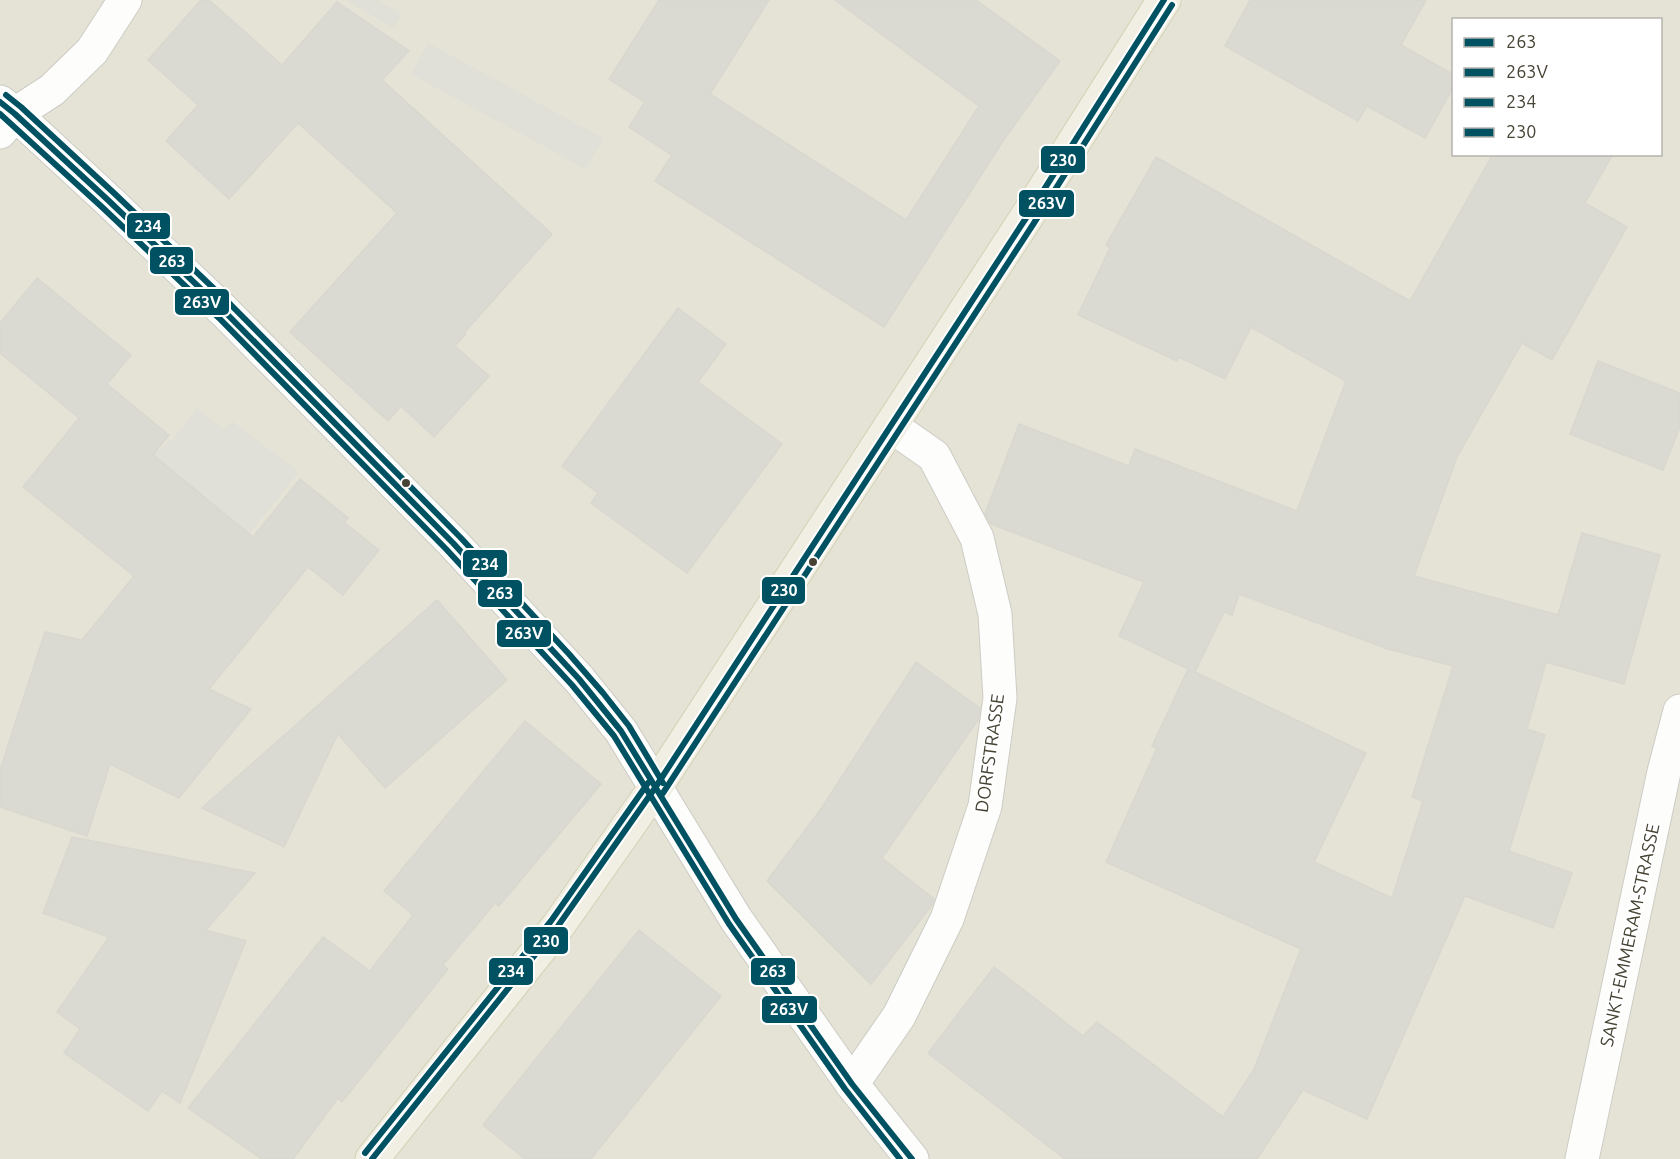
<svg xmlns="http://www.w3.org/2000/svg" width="1680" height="1159" font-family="Ubuntu,sans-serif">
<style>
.residential{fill:#e5e3d6;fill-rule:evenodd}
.industrial{fill:#e0dfd8}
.building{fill:#dad9d2;stroke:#d9d7cf;stroke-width:1.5;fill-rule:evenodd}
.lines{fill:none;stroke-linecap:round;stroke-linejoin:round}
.minor-casing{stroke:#cdccc5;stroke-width:35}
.major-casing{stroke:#d4d0b5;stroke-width:35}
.minor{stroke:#fdfdfc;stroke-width:33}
.major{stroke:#f1efe3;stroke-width:33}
.bus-1-casing{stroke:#fff;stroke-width:10}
.bus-2-casing{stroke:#fff;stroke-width:10}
.bus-3-casing{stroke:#fff;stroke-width:10}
.bus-4-casing{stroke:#fff;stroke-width:10}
.bus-1{stroke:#005262;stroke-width:6}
.bus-2{stroke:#005262;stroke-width:6}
.bus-3{stroke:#005262;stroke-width:6}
.bus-4{stroke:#005262;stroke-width:6}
.bus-dot{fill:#474334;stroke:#fff;stroke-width:2}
.labels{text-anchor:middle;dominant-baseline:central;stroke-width:5;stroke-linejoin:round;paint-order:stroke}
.street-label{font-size:18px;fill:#474334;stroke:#fff}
.line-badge{stroke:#fff;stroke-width:2}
.badge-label{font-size:16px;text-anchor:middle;font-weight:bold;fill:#fff}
</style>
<rect width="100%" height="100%" fill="#f0f0ea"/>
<path class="residential" d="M 0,0 L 1680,0 L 1680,1159 L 0,1159 ZM 1454,20 L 1660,20 L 1660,154 L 1454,154 Z"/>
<g class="industrial">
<path d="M 346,0 L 377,0 L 401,14 L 393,28 Z"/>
<path d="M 428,43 L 603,138 L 586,169 L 411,74 Z"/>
<path d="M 197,408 L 224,430 L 232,421 L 299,472 L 249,534 L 153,455 L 175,437 Z"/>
</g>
<g class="building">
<path d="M 201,0 L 209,0 L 282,65 L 337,2 L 409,51 L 382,80 L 552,234 L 464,333 L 466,334 L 455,346 L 489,376 L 434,437 L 401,406 L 388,421 L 290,332 L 397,213 L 298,123 L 229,199 L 166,141 L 198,105 L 148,60 Z"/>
<path d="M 659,0 L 769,0 L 710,94 L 906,220 L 979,106 L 835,0 L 976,0 L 1060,61 L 1003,141 L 884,327 L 655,181 L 672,155 L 629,127 L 645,102 L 609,79 Z"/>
<path d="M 1250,0 L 1426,0 L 1401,45 L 1454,75 L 1454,86 L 1425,138 L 1367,106 L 1358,121 L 1225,46 Z"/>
<path d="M 1493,154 L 1613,154 L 1585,203 L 1627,227 L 1552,360 L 1522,343 L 1457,457 L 1414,576 L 1558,615 L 1582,533 L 1660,555 L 1624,684 L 1546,662 L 1527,729 L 1545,735 L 1509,851 L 1572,873 L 1553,928 L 1465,896 L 1367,1119 L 1303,1090 L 1257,1159 L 1065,1159 L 928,1053 L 994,967 L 1083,1036 L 1097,1022 L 1223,1117 L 1254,1069 L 1301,949 L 1106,862 L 1157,748 L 1152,746 L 1188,669 L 1119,636 L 1144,582 L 991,524 L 985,514 L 1019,424 L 1129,466 L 1135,449 L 1297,511 L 1346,381 L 1251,327 L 1225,379 L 1179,357 L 1177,361 L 1078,315 L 1110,248 L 1106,245 L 1156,157 L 1410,301 ZM 1239,594 L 1388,649 L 1453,666 L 1412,797 L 1423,801 L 1392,898 L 1314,862 L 1366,753 L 1195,672 L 1224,612 L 1232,615 Z"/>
<path d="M 37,278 L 131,355 L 107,384 L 169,435 L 153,455 L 253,537 L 300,479 L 348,518 L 344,522 L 379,550 L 343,595 L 308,567 L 209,689 L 251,709 L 179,798 L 110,764 L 87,836 L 0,807 L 0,770 L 45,632 L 82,640 L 134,576 L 23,487 L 79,418 L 0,353 L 0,323 Z"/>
<path d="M 678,308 L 726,344 L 698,382 L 782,444 L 687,573 L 591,503 L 598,493 L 562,466 Z"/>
<path d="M 1598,361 L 1680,393 L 1680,427 L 1663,470 L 1570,434 Z"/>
<path d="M 437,600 L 507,680 L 385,788 L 338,734 L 284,847 L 202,808 Z"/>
<path d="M 916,662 L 980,708 L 978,720 L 882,858 L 934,899 L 932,905 L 871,984 L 767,881 L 821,809 Z"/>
<path d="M 525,721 L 601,784 L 499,906 L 495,903 L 443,965 L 448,969 L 342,1102 L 338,1098 L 293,1159 L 262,1159 L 188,1108 L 323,937 L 370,971 L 413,915 L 384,891 Z"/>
<path d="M 72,837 L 255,873 L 206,930 L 246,941 L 180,1103 L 162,1091 L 148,1111 L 64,1053 L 80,1029 L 57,1012 L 109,937 L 43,913 Z"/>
<path d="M 639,930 L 721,996 L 591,1159 L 525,1159 L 483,1125 Z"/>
</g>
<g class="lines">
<defs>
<g id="minor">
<path d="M 0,102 L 15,114 L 109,201 L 225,312 L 453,543 L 579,679 L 621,731 L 736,919 L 852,1084 L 912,1159"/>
<path d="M 0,132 L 15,114 L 52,90 L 92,51 L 125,0"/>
<path d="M 852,1084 L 899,1016 L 947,919 L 985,806 L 1000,698 L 995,614 L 977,538 L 934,456 L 891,426"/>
<path d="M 1582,1159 L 1664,772 L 1680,711"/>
</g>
<path id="major" d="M 372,1159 L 558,926 L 655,788 L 1026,218 L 1164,0"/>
</defs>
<use href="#minor" class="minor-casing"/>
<use href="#major" class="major-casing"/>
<use href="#minor" class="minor"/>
<use href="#major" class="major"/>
<defs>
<path id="bus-1" d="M 0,102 L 15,114 L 109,201 L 225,312 L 453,543 L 579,679 L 621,731 L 736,919 L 852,1084 L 912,1159"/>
<g id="bus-2">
<path d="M 0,114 L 103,208 L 219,318 L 446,549 L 572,685 L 614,736 L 729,924 L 845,1089 L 900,1159"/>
<path d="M 663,793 L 1034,223 L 1172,5"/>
</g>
<g id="bus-3">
<path d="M 6,95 L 21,107 L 115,194 L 231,305 L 460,537 L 569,654 L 603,693 L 629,726 L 663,783"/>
<path d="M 365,1153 L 551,921 L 648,783"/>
</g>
<path id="bus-4" d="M 372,1159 L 558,926 L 655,788 L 1026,218 L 1164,0"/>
</defs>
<use href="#bus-1" class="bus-1-casing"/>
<use href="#bus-2" class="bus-2-casing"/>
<use href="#bus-3" class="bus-3-casing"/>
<use href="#bus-4" class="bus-4-casing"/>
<use href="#bus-1" class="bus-1"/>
<use href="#bus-2" class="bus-2"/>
<use href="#bus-3" class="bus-3"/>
<use href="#bus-4" class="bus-4"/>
</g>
<g class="bus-dot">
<circle cx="406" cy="483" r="5"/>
<circle cx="813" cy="562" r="5"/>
</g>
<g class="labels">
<g class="street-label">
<text transform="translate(989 753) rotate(-82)">DORFSTRASSE</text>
<text transform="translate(1629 935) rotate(-78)">SANKT-EMMERAM-STRASSE</text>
</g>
</g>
<g class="line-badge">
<rect x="1040" y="145" width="46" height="29" rx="6" fill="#005262"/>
<rect x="1018" y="189" width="57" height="29" rx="6" fill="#005262"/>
<rect x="126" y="212" width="45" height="28" rx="6" fill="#005262"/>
<rect x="149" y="246" width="45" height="29" rx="6" fill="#005262"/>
<rect x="174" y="288" width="56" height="28" rx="6" fill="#005262"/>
<rect x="462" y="549" width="46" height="29" rx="6" fill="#005262"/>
<rect x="761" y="576" width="45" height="29" rx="6" fill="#005262"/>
<rect x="477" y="579" width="46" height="29" rx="6" fill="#005262"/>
<rect x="496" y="619" width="56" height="29" rx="6" fill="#005262"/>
<rect x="523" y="926" width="46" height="29" rx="6" fill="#005262"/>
<rect x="488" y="957" width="46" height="29" rx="6" fill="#005262"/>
<rect x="750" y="957" width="46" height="29" rx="6" fill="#005262"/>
<rect x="761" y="995" width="57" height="29" rx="6" fill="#005262"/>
</g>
<g class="badge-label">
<text x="1063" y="166">230</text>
<text x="1047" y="209">263V</text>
<text x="148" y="232">234</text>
<text x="172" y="267">263</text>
<text x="202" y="308">263V</text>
<text x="485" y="570">234</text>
<text x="784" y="596">230</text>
<text x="500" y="599">263</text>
<text x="524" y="639">263V</text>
<text x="546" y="947">230</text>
<text x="511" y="977">234</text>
<text x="773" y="977">263</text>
<text x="789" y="1015">263V</text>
</g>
<rect x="1452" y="18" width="210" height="138" fill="#ffffff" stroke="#b5b4ae" stroke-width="1.5"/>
<rect x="1464" y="38" width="30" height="9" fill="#005262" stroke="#b5b4ae" stroke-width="1.5"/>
<text x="1506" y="48" font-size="18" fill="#474334">263</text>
<rect x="1464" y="68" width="30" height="9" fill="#005262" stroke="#b5b4ae" stroke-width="1.5"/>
<text x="1506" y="78" font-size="18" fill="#474334">263V</text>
<rect x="1464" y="98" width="30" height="9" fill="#005262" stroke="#b5b4ae" stroke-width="1.5"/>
<text x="1506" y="108" font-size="18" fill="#474334">234</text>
<rect x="1464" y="128" width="30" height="9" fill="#005262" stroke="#b5b4ae" stroke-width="1.5"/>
<text x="1506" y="138" font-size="18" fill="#474334">230</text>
</svg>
